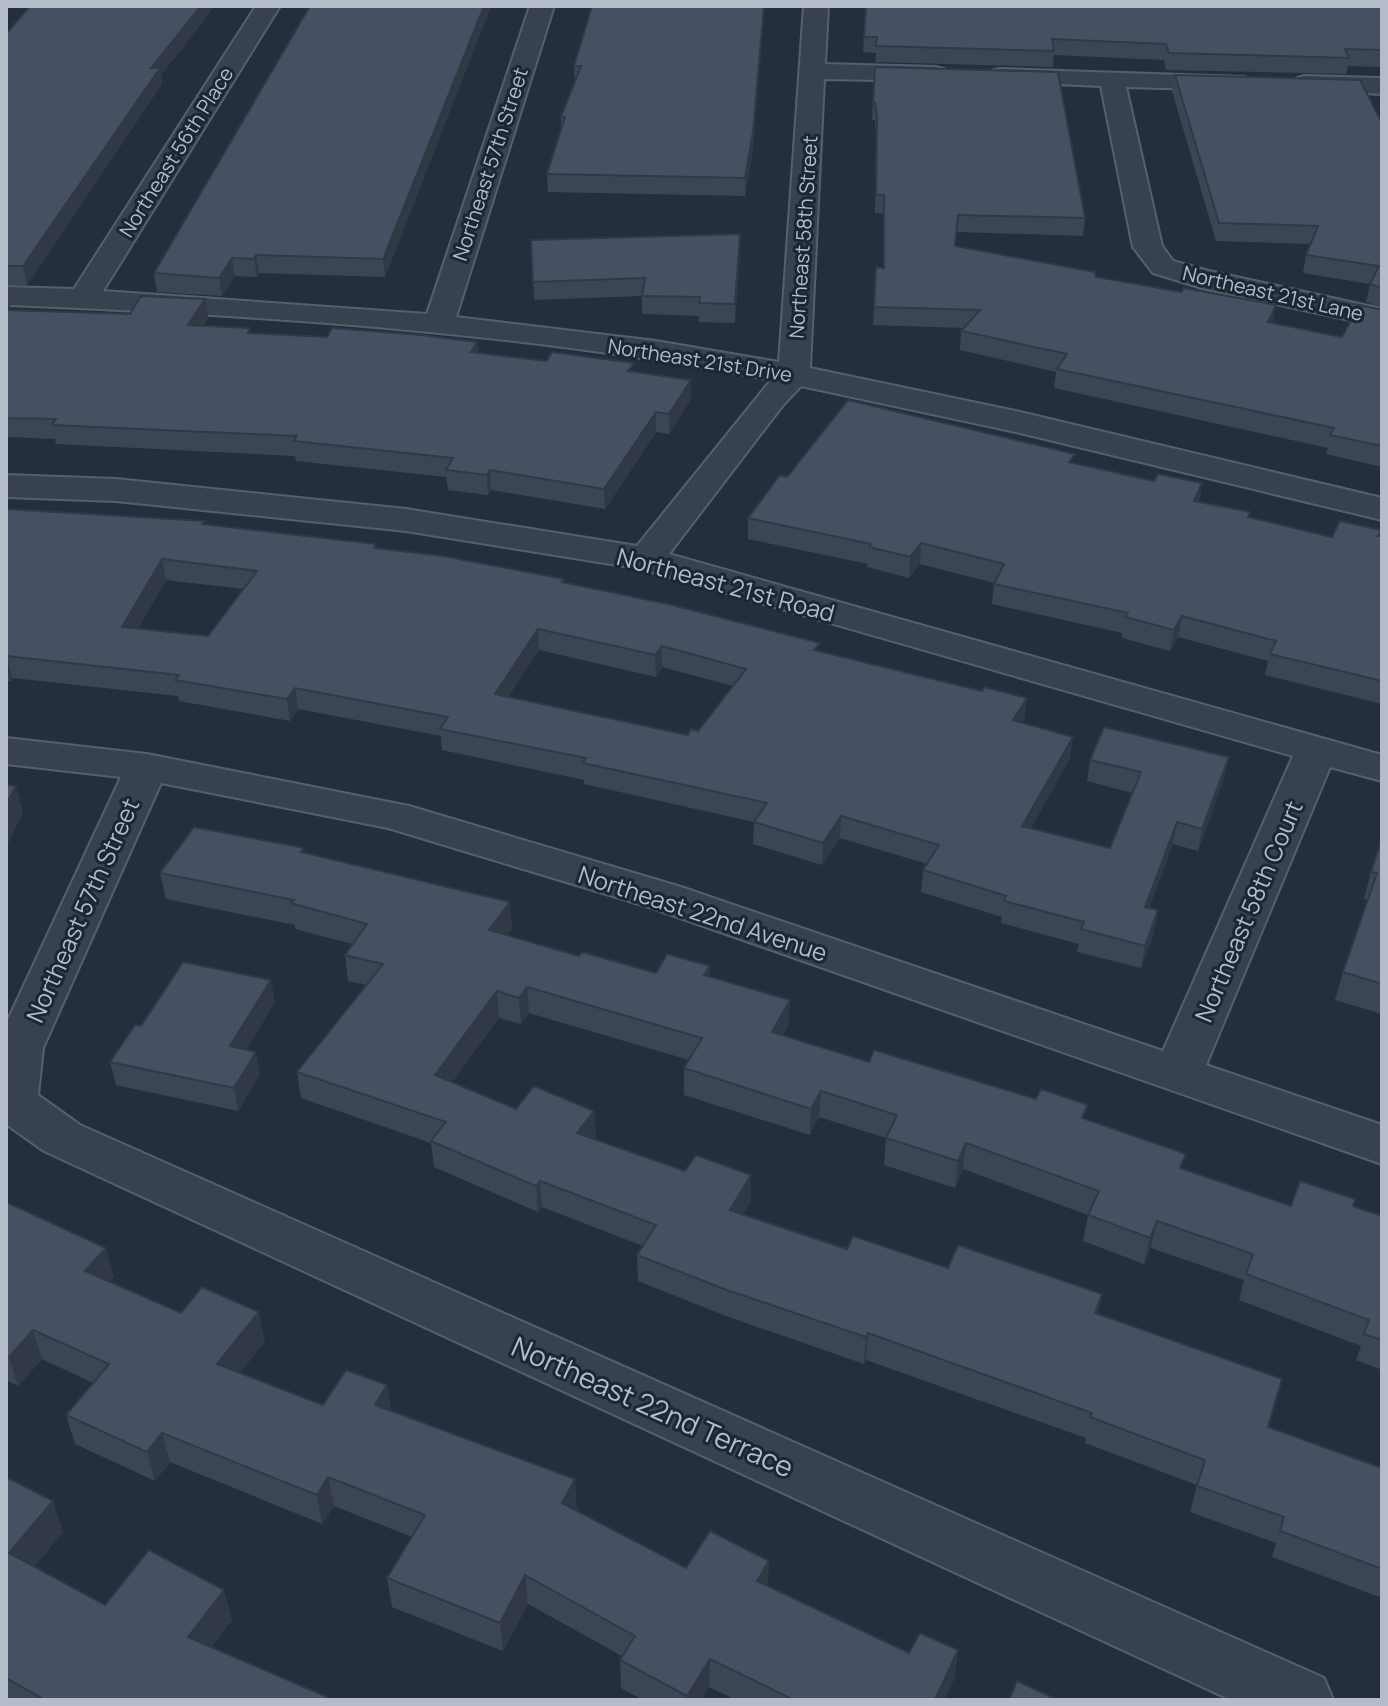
<svg xmlns="http://www.w3.org/2000/svg" width="1388" height="1706" font-family="Manrope,sans-serif">
<style>
.lines{fill:none;stroke-linecap:round;stroke-linejoin:round}
.minor-casing{stroke:#565f6c;stroke-width:4}
.minor{fill:#38414e;fill-rule:evenodd}
.wall{fill:#3b4654;fill-rule:evenodd}
.shaded-wall{fill:#303945}
.building{fill:#455162;stroke:#303945;stroke-width:2;fill-rule:evenodd}
.labels{text-anchor:middle;dominant-baseline:central;stroke-width:6;stroke-linejoin:round;paint-order:stroke}
.far-street-label{font-size:20px;fill:#b4bcc9;stroke:#1d2633}
.street-label{font-size:24px;fill:#b4bcc9;stroke:#1d2633}
.near-street-label{font-size:28px;fill:#b4bcc9;stroke:#1d2633}
</style>
<rect width="100%" height="100%" fill="#242f3e"/>
<g class="lines">
<defs>
<g id="minor">
<path d="M 256,6 L 280,6 L 103,291 L 427,314 L 530,6 L 554,6 L 456,317 L 656,341 L 779,362 L 804,6 L 828,6 L 825,64 L 935,67 L 944,69 L 947,74 L 944,79 L 935,81 L 824,79 L 810,368 L 1020,412 L 1382,498 L 1382,520 L 1020,433 L 801,386 L 783,405 L 669,554 L 1382,755 L 1382,781 L 1330,767 L 1206,1065 L 1382,1125 L 1382,1164 L 649,907 L 388,828 L 161,783 L 43,1048 L 38,1095 L 80,1125 L 1324,1678 L 1333,1700 L 1231,1700 L 44,1151 L 6,1124 L 6,1024 L 121,777 L 6,764 L 6,738 L 147,754 L 409,806 L 681,887 L 1163,1051 L 1293,756 L 642,569 L 406,531 L 116,501 L 6,497 L 6,475 L 116,479 L 406,509 L 637,546 L 771,380 C 519,332 262,315 6,305 L 6,287 L 74,289 Z"/>
<path d="M 1000,69 L 1244,77 L 1248,82 L 1244,87 L 1235,90 L 1126,87 L 1162,246 L 1173,261 L 1209,271 L 1382,309 L 1382,327 L 1202,288 L 1153,273 L 1133,247 L 1101,86 L 991,81 L 988,76 L 991,71 Z"/>
<path d="M 1304,76 L 1382,78 L 1382,94 L 1295,89 L 1291,84 L 1295,79 Z"/>
</g>
</defs>
<use href="#minor" class="minor-casing"/>
<use href="#minor" class="minor"/>
</g>
<g class="wall">
<path d="M 30,6 L 214,6 L 205,19 L 161,75 L 162,84 L 27,285 L 6,285 L 6,34 Z"/>
<path d="M 491,6 L 385,277 L 259,273 L 257,277 L 235,276 L 222,296 L 157,292 L 154,273 Z"/>
<path d="M 592,6 L 753,149 L 745,196 L 548,192 L 547,174 L 561,129 L 561,117 L 575,82 L 574,66 Z"/>
<path d="M 866,6 L 1382,6 L 1382,67 L 1348,66 L 1346,74 L 1166,70 L 1164,60 L 1054,55 L 1053,67 L 875,62 L 876,53 L 863,52 Z"/>
<path d="M 875,67 L 1085,218 L 1083,236 L 957,232 L 955,246 L 1096,277 L 1273,323 L 1342,337 L 1382,310 L 1382,467 L 1326,454 L 1328,448 L 1054,388 L 1056,372 L 960,350 L 961,331 L 964,328 L 873,325 L 876,267 L 883,268 L 883,213 L 875,213 L 876,135 L 875,120 L 872,120 Z"/>
<path d="M 1175,75 L 1382,123 L 1382,308 L 1366,302 L 1370,284 L 1303,273 L 1306,255 L 1311,244 L 1216,241 L 1172,91 Z"/>
<path d="M 531,240 L 740,252 L 735,323 L 699,322 L 699,316 L 642,314 L 642,296 L 534,300 Z"/>
<path d="M 6,290 L 10,308 L 9,310 L 130,314 L 205,299 L 208,318 L 203,326 L 251,333 L 327,337 L 477,342 L 478,353 L 634,371 L 691,399 L 669,434 L 656,432 L 605,509 L 491,490 L 488,495 L 448,490 L 446,477 L 296,461 L 295,456 L 56,444 L 55,439 L 6,437 Z"/>
<path d="M 1074,463 L 1154,481 L 1202,483 L 1199,502 L 1250,512 L 1250,517 L 1332,537 L 1381,530 L 1379,536 L 1382,536 L 1382,704 L 1265,675 L 1268,661 L 1178,637 L 1170,651 L 1122,638 L 1122,633 L 992,604 L 994,583 L 920,564 L 909,578 L 867,567 L 868,564 L 748,539 L 748,518 L 787,477 Z"/>
<path d="M 6,509 L 204,521 L 204,524 L 376,544 L 376,548 L 564,582 L 819,651 L 982,691 L 1027,698 L 1024,719 L 1022,723 L 1070,758 L 1031,828 L 1110,848 L 1132,793 L 1087,781 L 1090,760 L 1224,778 L 1198,851 L 1173,844 L 1149,908 L 1154,933 L 1141,968 L 1077,952 L 1079,944 L 1001,923 L 1002,917 L 921,892 L 923,870 L 927,864 L 840,838 L 822,865 L 753,844 L 754,822 L 584,784 L 584,780 L 442,750 L 441,736 L 298,709 L 290,721 L 179,701 L 178,696 L 12,678 L 10,681 L 6,681 ZM 166,580 L 243,589 L 208,636 L 138,628 ZM 539,650 L 656,677 L 662,667 L 733,686 L 698,731 L 688,735 L 508,697 Z"/>
<path d="M 1382,839 L 1382,1014 L 1335,1000 L 1343,972 L 1368,900 L 1364,899 L 1371,872 Z"/>
<path d="M 304,852 L 512,928 L 506,935 L 579,956 L 656,973 L 710,966 L 709,977 L 790,1000 L 788,1026 L 783,1035 L 869,1062 L 1086,1119 L 1183,1169 L 1291,1206 L 1353,1206 L 1382,1216 L 1382,1370 L 1356,1360 L 1361,1346 L 1239,1300 L 1244,1280 L 1151,1248 L 1144,1264 L 1083,1241 L 1088,1215 L 963,1169 L 955,1188 L 884,1165 L 886,1138 L 819,1117 L 810,1135 L 684,1095 L 684,1068 L 689,1060 L 529,1013 L 521,1024 L 499,1018 L 452,1082 L 516,1109 L 594,1111 L 596,1137 L 594,1139 L 751,1201 L 743,1214 L 847,1249 L 948,1268 L 1098,1315 L 1268,1427 L 1382,1468 L 1382,1598 L 1272,1557 L 1276,1543 L 1190,1512 L 1197,1485 L 1085,1443 L 1086,1438 L 866,1360 L 864,1364 L 726,1316 L 638,1281 L 637,1255 L 643,1246 L 542,1207 L 538,1212 L 434,1167 L 431,1143 L 301,1098 L 297,1072 L 367,985 L 348,981 L 345,955 L 352,944 L 295,929 L 295,925 L 166,899 L 160,873 Z"/>
<path d="M 275,1002 L 246,1050 L 260,1074 L 238,1111 L 116,1085 L 110,1062 L 141,1026 Z"/>
<path d="M 6,1202 L 114,1277 L 110,1282 L 181,1313 L 265,1341 L 240,1373 L 323,1405 L 387,1385 L 391,1411 L 577,1508 L 576,1510 L 686,1568 L 768,1586 L 909,1653 L 958,1650 L 954,1679 L 944,1700 L 736,1700 L 709,1687 L 701,1700 L 643,1700 L 621,1688 L 620,1660 L 622,1656 L 528,1604 L 503,1651 L 392,1607 L 387,1578 L 412,1537 L 334,1506 L 322,1524 L 170,1462 L 155,1481 L 75,1444 L 66,1415 L 93,1383 L 42,1359 L 18,1386 L 6,1380 Z"/>
<path d="M 6,1477 L 53,1501 L 63,1532 L 34,1567 L 105,1605 L 232,1620 L 212,1647 L 334,1700 L 6,1700 Z"/>
</g>
<g class="shaded-wall">
<path d="M 201,6 L 214,6 L 205,19 L 161,75 L 162,84 L 27,285 L 23,266 L 151,68 Z"/>
<path d="M 484,6 L 491,6 L 385,277 L 383,259 Z"/>
<path d="M 764,6 L 765,6 L 753,149 L 745,196 L 745,178 Z"/>
<path d="M 740,234 L 740,252 L 735,323 L 735,304 Z"/>
<path d="M 256,255 L 259,273 L 257,277 L 254,259 Z"/>
<path d="M 232,258 L 235,276 L 222,296 L 219,278 Z"/>
<path d="M 6,290 L 10,308 L 6,314 Z"/>
<path d="M 205,299 L 208,318 L 191,344 L 188,325 Z"/>
<path d="M 1276,305 L 1273,323 L 1268,322 Z"/>
<path d="M 477,342 L 479,361 L 471,352 Z"/>
<path d="M 691,380 L 691,399 L 669,434 L 669,414 Z"/>
<path d="M 656,412 L 656,432 L 605,509 L 604,489 Z"/>
<path d="M 490,470 L 491,490 L 488,495 L 487,475 Z"/>
<path d="M 1202,483 L 1198,503 L 1194,501 Z"/>
<path d="M 921,543 L 920,564 L 909,578 L 910,557 Z"/>
<path d="M 162,559 L 166,580 L 126,648 L 122,627 Z"/>
<path d="M 1182,616 L 1178,637 L 1170,651 L 1174,630 Z"/>
<path d="M 538,629 L 539,650 L 496,716 L 495,694 Z"/>
<path d="M 662,646 L 662,667 L 656,677 L 655,655 Z"/>
<path d="M 7,656 L 12,678 L 10,681 L 6,666 Z"/>
<path d="M 295,688 L 298,709 L 290,721 L 287,699 Z"/>
<path d="M 1027,698 L 1024,719 L 1011,742 L 1013,720 Z"/>
<path d="M 1073,737 L 1070,758 L 1020,848 L 1022,826 Z"/>
<path d="M 1229,757 L 1224,778 L 1198,851 L 1202,829 Z"/>
<path d="M 16,786 L 23,813 L 6,848 L 6,805 Z"/>
<path d="M 841,816 L 840,838 L 822,865 L 823,843 Z"/>
<path d="M 1177,822 L 1173,844 L 1141,930 L 1145,907 Z"/>
<path d="M 510,902 L 512,928 L 491,956 L 489,930 Z"/>
<path d="M 1158,910 L 1154,933 L 1141,968 L 1145,946 Z"/>
<path d="M 710,966 L 709,992 L 704,975 Z"/>
<path d="M 271,980 L 275,1002 L 234,1069 L 230,1046 Z"/>
<path d="M 527,987 L 529,1013 L 521,1024 L 519,998 Z"/>
<path d="M 497,991 L 499,1018 L 438,1101 L 435,1075 Z"/>
<path d="M 790,1000 L 788,1026 L 771,1058 L 772,1032 Z"/>
<path d="M 256,1052 L 260,1074 L 238,1111 L 234,1088 Z"/>
<path d="M 821,1091 L 819,1117 L 810,1135 L 811,1109 Z"/>
<path d="M 594,1111 L 596,1137 L 579,1159 L 577,1133 Z"/>
<path d="M 966,1143 L 963,1169 L 955,1188 L 958,1161 Z"/>
<path d="M 751,1175 L 751,1201 L 730,1237 L 730,1210 Z"/>
<path d="M 540,1181 L 542,1207 L 538,1212 L 536,1186 Z"/>
<path d="M 1157,1221 L 1151,1248 L 1144,1264 L 1150,1238 Z"/>
<path d="M 106,1248 L 114,1277 L 94,1300 L 85,1271 Z"/>
<path d="M 1102,1294 L 1097,1320 L 1095,1313 Z"/>
<path d="M 259,1312 L 265,1341 L 224,1393 L 217,1364 Z"/>
<path d="M 33,1330 L 42,1359 L 18,1386 L 9,1357 Z"/>
<path d="M 868,1333 L 866,1360 L 864,1364 L 866,1337 Z"/>
<path d="M 387,1385 L 392,1415 L 375,1405 Z"/>
<path d="M 162,1433 L 170,1462 L 155,1481 L 147,1452 Z"/>
<path d="M 328,1477 L 334,1506 L 322,1524 L 317,1495 Z"/>
<path d="M 575,1479 L 577,1508 L 564,1532 L 562,1503 Z"/>
<path d="M 53,1501 L 63,1532 L 20,1584 L 9,1553 Z"/>
<path d="M 769,1561 L 768,1590 L 757,1581 Z"/>
<path d="M 525,1575 L 528,1604 L 503,1651 L 500,1623 Z"/>
<path d="M 224,1590 L 232,1620 L 197,1667 L 188,1637 Z"/>
<path d="M 958,1650 L 954,1679 L 944,1700 L 935,1700 Z"/>
<path d="M 710,1659 L 709,1687 L 701,1700 L 687,1700 L 687,1696 Z"/>
</g>
<g class="building">
<path d="M 30,6 L 201,6 L 151,68 L 160,68 L 23,266 L 6,266 L 6,34 Z"/>
<path d="M 310,6 L 484,6 L 383,259 L 256,255 L 254,259 L 232,258 L 219,278 L 154,273 Z"/>
<path d="M 592,6 L 764,6 L 753,132 L 745,178 L 547,174 L 565,117 L 561,117 L 581,66 L 574,66 Z"/>
<path d="M 866,6 L 1382,6 L 1382,50 L 1345,49 L 1349,58 L 1169,53 L 1166,44 L 1052,39 L 1054,51 L 876,46 L 877,37 L 864,37 Z"/>
<path d="M 875,67 L 1058,72 L 1085,218 L 958,215 L 955,246 L 1095,272 L 1096,277 L 1181,292 L 1184,288 L 1276,305 L 1268,322 L 1342,337 L 1359,305 L 1382,310 L 1382,446 L 1330,435 L 1334,428 L 1057,369 L 1067,354 L 961,331 L 980,310 L 874,307 L 876,267 L 884,268 L 884,195 L 876,195 L 877,118 L 875,103 L 873,103 Z"/>
<path d="M 1175,75 L 1360,80 L 1382,123 L 1382,288 L 1370,284 L 1379,266 L 1306,255 L 1318,226 L 1219,223 Z"/>
<path d="M 740,234 L 735,304 L 699,303 L 700,297 L 642,296 L 645,278 L 533,282 L 531,240 Z"/>
<path d="M 141,296 L 205,299 L 188,325 L 250,328 L 248,333 L 327,337 L 332,328 L 421,335 L 477,342 L 471,352 L 547,361 L 552,352 L 634,363 L 628,371 L 691,380 L 669,414 L 656,412 L 604,489 L 490,470 L 487,475 L 446,470 L 453,458 L 294,441 L 297,436 L 52,425 L 56,419 L 6,418 L 6,310 L 130,314 Z"/>
<path d="M 848,400 L 1075,454 L 1069,462 L 1154,481 L 1158,474 L 1202,483 L 1194,501 L 1250,512 L 1248,517 L 1332,537 L 1340,521 L 1381,530 L 1378,536 L 1382,536 L 1382,681 L 1270,654 L 1276,641 L 1182,616 L 1174,630 L 1125,617 L 1128,613 L 994,584 L 1004,564 L 921,543 L 910,557 L 869,547 L 871,544 L 748,518 L 780,475 L 787,477 Z"/>
<path d="M 6,509 L 204,521 L 202,524 L 376,544 L 374,548 L 443,556 L 564,579 L 562,582 L 668,604 L 820,643 L 814,650 L 982,691 L 984,687 L 1027,698 L 1013,720 L 1073,737 L 1022,826 L 1110,848 L 1141,772 L 1090,760 L 1104,727 L 1229,757 L 1202,829 L 1177,822 L 1145,907 L 1158,910 L 1145,946 L 1081,929 L 1084,922 L 1004,901 L 1006,896 L 923,870 L 939,845 L 841,816 L 823,843 L 754,822 L 767,803 L 583,763 L 586,758 L 440,729 L 448,717 L 295,688 L 287,699 L 175,680 L 179,675 L 7,656 L 6,657 ZM 162,559 L 257,571 L 208,636 L 122,627 ZM 538,629 L 655,655 L 662,646 L 746,669 L 698,731 L 691,729 L 688,735 L 495,694 Z"/>
<path d="M 6,785 L 16,786 L 6,805 Z"/>
<path d="M 194,827 L 304,848 L 301,852 L 510,902 L 489,930 L 579,956 L 582,952 L 656,973 L 667,954 L 710,966 L 704,975 L 790,1000 L 772,1032 L 869,1062 L 874,1050 L 1036,1099 L 1041,1089 L 1088,1105 L 1082,1118 L 1186,1154 L 1180,1168 L 1291,1206 L 1300,1181 L 1355,1199 L 1353,1206 L 1382,1216 L 1382,1340 L 1364,1334 L 1369,1320 L 1246,1274 L 1253,1254 L 1157,1221 L 1150,1238 L 1088,1215 L 1099,1191 L 966,1143 L 958,1161 L 886,1138 L 897,1115 L 821,1091 L 811,1109 L 684,1068 L 702,1038 L 527,987 L 519,998 L 497,991 L 435,1075 L 516,1109 L 534,1086 L 594,1111 L 577,1133 L 685,1171 L 696,1155 L 751,1175 L 730,1210 L 847,1249 L 853,1236 L 948,1268 L 958,1245 L 1102,1294 L 1095,1313 L 1282,1379 L 1268,1427 L 1382,1468 L 1382,1569 L 1280,1531 L 1284,1517 L 1197,1486 L 1205,1460 L 1090,1417 L 1092,1413 L 868,1333 L 866,1337 L 727,1290 L 637,1255 L 656,1225 L 540,1181 L 536,1186 L 431,1141 L 446,1122 L 297,1072 L 383,964 L 345,955 L 367,924 L 291,903 L 294,900 L 160,873 Z"/>
<path d="M 1382,839 L 1382,984 L 1343,972 L 1377,873 L 1371,872 Z"/>
<path d="M 183,962 L 271,980 L 230,1046 L 256,1052 L 234,1088 L 110,1062 L 135,1025 L 141,1026 Z"/>
<path d="M 6,1202 L 106,1248 L 85,1271 L 181,1313 L 202,1287 L 259,1312 L 217,1364 L 323,1405 L 346,1370 L 387,1385 L 375,1405 L 575,1479 L 562,1503 L 686,1568 L 710,1531 L 769,1561 L 757,1581 L 909,1653 L 920,1633 L 958,1650 L 935,1700 L 794,1700 L 710,1659 L 687,1696 L 620,1660 L 635,1636 L 525,1575 L 500,1623 L 387,1578 L 425,1515 L 328,1477 L 317,1495 L 162,1433 L 147,1452 L 66,1415 L 109,1364 L 33,1330 L 9,1357 L 6,1356 Z"/>
<path d="M 6,1477 L 53,1501 L 9,1553 L 105,1605 L 149,1550 L 224,1590 L 188,1637 L 334,1700 L 45,1700 L 6,1678 Z"/>
<path d="M 1017,1681 L 1058,1700 L 1009,1700 Z"/>
</g>
<g class="labels">
<g class="far-street-label">
<text transform="translate(176 152) rotate(-58)">Northeast 56th Place</text>
<text transform="translate(490 164) rotate(-72)">Northeast 57th Street</text>
<text transform="translate(803 237) rotate(-86)">Northeast 58th Street</text>
<text transform="translate(1273 293) rotate(13)">Northeast 21st Lane</text>
<text transform="translate(700 360) rotate(9)">Northeast 21st Drive</text>
</g>
<g class="street-label">
<text transform="translate(726 584) rotate(15)">Northeast 21st Road</text>
<text transform="translate(82 910) rotate(-66)">Northeast 57th Street</text>
<text transform="translate(1248 911) rotate(-67)">Northeast 58th Court</text>
<text transform="translate(703 913) rotate(18)">Northeast 22nd Avenue</text>
</g>
<g class="near-street-label">
<text transform="translate(653 1406) rotate(24)">Northeast 22nd Terrace</text>
</g>
</g>
<rect width="1388" height="1706" fill="none" stroke="#b4bcc9" stroke-width="16"/>
</svg>
